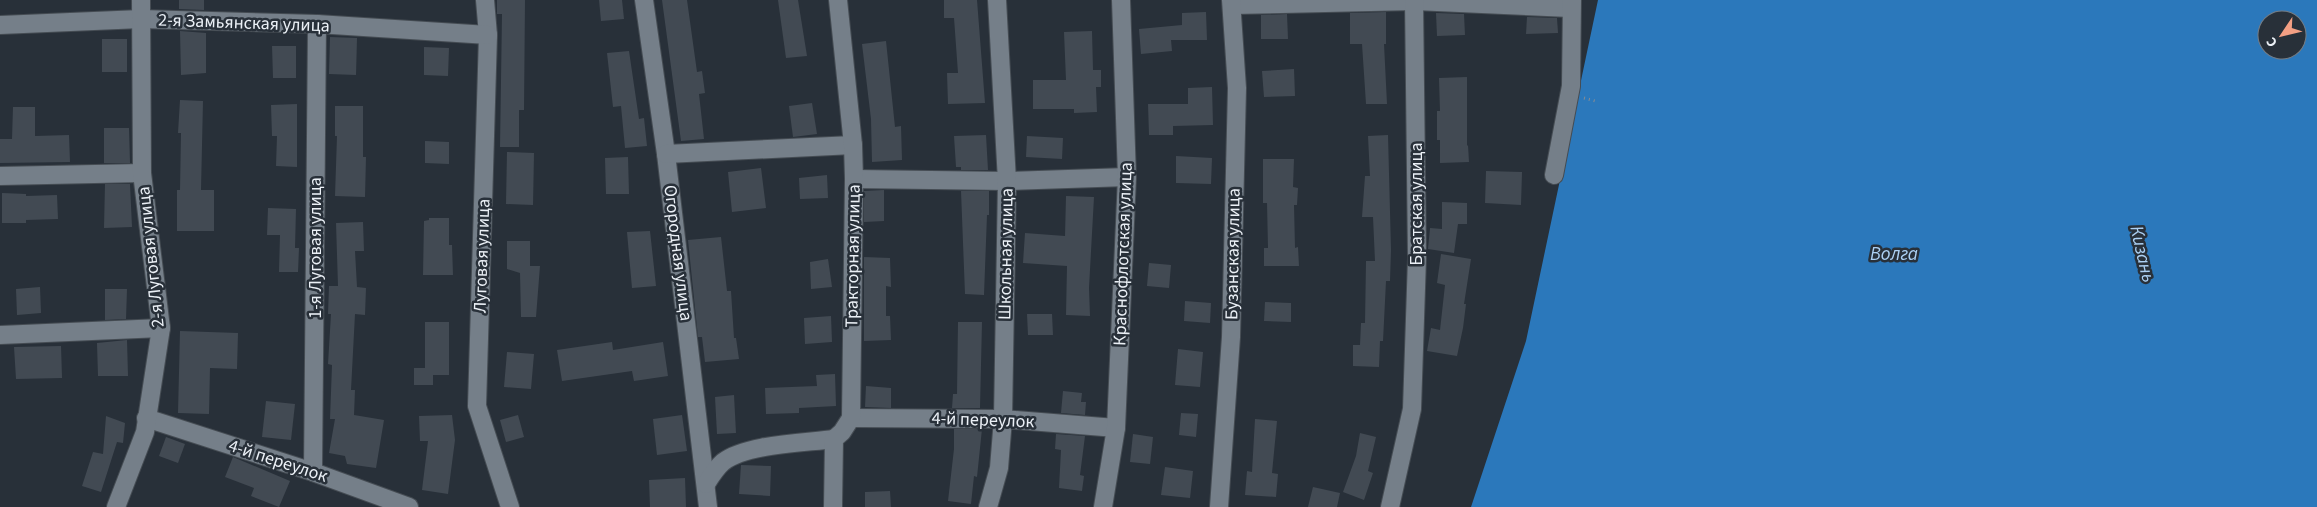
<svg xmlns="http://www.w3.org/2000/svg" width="2317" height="507" font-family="'Source Sans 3',sans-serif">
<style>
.water{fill:#2b78bb;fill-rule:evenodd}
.building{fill:#424a53}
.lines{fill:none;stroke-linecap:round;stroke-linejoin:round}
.street-casing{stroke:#454c53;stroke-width:20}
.path{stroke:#868c94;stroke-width:3;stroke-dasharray:1 4;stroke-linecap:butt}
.street{stroke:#757f89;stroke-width:18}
.labels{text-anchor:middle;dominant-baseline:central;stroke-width:5;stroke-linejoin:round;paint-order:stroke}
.street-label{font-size:18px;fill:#ebf0f6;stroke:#283039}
.water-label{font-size:19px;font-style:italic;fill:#acd0f3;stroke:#283039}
</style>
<rect width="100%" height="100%" fill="#283039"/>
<path class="water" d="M 1598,0 L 2317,0 L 2317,507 L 1471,507 L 1526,341 ZM 2267,20 L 2297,20 L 2297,50 L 2267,50 Z"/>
<g class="building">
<path d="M 179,0 L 204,0 L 204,10 L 179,9 Z"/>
<path d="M 497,0 L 525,0 L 524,110 L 519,110 L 519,147 L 500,147 L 502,14 L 497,14 Z"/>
<path d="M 599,0 L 622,0 L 624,19 L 601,21 Z"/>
<path d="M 662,0 L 687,0 L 697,72 L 702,71 L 705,93 L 699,94 L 704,139 L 681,141 Z"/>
<path d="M 778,0 L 798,0 L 807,56 L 786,58 Z"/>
<path d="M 944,0 L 977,0 L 985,103 L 948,104 L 947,73 L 958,73 L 954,18 L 944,18 Z"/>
<path d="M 1206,12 L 1207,40 L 1171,40 L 1172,51 L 1141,54 L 1139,29 L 1182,25 L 1182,13 Z"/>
<path d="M 1386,12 L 1386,44 L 1384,44 L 1387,104 L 1366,104 L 1362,44 L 1350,44 L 1350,13 Z"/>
<path d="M 1436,13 L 1464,14 L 1465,35 L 1437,36 Z"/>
<path d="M 1287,14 L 1288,39 L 1261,39 L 1261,15 Z"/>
<path d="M 1527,17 L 1557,18 L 1558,33 L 1526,34 Z"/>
<path d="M 180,31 L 206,33 L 206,73 L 181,75 Z"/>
<path d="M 1092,31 L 1093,70 L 1101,70 L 1101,87 L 1096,87 L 1097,112 L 1074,113 L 1074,109 L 1033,109 L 1033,80 L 1066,80 L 1064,32 Z"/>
<path d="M 330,37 L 357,38 L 356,75 L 329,74 Z"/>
<rect x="102" y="39" width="25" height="33"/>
<path d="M 886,41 L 895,127 L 901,126 L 902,160 L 872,162 L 871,119 L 862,44 Z"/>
<path d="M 272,46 L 296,46 L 296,78 L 273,78 Z"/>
<path d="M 424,47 L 449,48 L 448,76 L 424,75 Z"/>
<path d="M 629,51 L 639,119 L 644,118 L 647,146 L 625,148 L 621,106 L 613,107 L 607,53 Z"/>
<path d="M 1294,69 L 1295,96 L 1264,97 L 1262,71 Z"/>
<path d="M 1467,77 L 1467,146 L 1468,145 L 1469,162 L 1440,163 L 1440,140 L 1437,140 L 1437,111 L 1440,111 L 1439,78 Z"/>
<path d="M 1212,87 L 1213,125 L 1173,126 L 1173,135 L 1149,135 L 1148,104 L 1188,104 L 1188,88 Z"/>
<path d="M 180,100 L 203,101 L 201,190 L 214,190 L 214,231 L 177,231 L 177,190 L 180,190 L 181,133 L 178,133 Z"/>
<path d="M 812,103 L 817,134 L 793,137 L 789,106 Z"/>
<path d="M 297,104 L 297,167 L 276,166 L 277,136 L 272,136 L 271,105 Z"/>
<path d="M 335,106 L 363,106 L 363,157 L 366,157 L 365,197 L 335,196 L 337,136 L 335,136 Z"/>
<path d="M 13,107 L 35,107 L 35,136 L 69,135 L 70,162 L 0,163 L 0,139 L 12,139 Z"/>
<path d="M 104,128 L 129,128 L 130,163 L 104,163 Z"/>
<path d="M 986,135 L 988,170 L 961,170 L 961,167 L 956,167 L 954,136 Z"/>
<path d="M 1388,135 L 1391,250 L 1390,281 L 1386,281 L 1383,341 L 1380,341 L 1379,367 L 1353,366 L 1353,345 L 1360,345 L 1361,323 L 1365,323 L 1366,261 L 1375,261 L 1373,217 L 1362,217 L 1365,176 L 1370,176 L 1368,136 Z"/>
<path d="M 1027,136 L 1063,138 L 1062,159 L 1026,157 Z"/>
<path d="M 425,141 L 449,142 L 449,164 L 425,163 Z"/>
<path d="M 507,152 L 534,153 L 533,205 L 506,204 Z"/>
<path d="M 1176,156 L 1212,158 L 1211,184 L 1176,183 Z"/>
<path d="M 628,157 L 629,194 L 606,194 L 605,158 Z"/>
<path d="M 1263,159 L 1294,159 L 1293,187 L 1298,188 L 1297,205 L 1294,205 L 1295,248 L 1298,247 L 1299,266 L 1264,266 L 1264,248 L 1268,248 L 1267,203 L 1263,203 Z"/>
<path d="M 761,168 L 766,208 L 732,212 L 728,172 Z"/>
<path d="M 1486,171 L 1522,172 L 1521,205 L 1485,203 Z"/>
<path d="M 827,175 L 828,198 L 800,199 L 799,178 Z"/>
<path d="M 105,184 L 130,184 L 132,227 L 104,228 Z"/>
<path d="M 884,190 L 884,221 L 864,222 L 864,191 Z"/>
<path d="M 961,191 L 989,191 L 989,215 L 987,215 L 984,295 L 965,294 Z"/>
<path d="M 2,193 L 26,194 L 26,196 L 57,195 L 58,219 L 26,220 L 26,223 L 2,223 Z"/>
<path d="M 1066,196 L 1094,197 L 1089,288 L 1090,316 L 1066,315 L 1067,266 L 1023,263 L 1025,233 L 1065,236 Z"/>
<path d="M 1442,202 L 1467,203 L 1467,224 L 1458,224 L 1454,253 L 1428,249 L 1430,228 L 1442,229 Z"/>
<path d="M 268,208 L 296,209 L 295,248 L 299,248 L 298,272 L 279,272 L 280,235 L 267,235 Z"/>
<path d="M 429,218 L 449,218 L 449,245 L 452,245 L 453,275 L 423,275 L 424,221 L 429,220 Z"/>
<path d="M 363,222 L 364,251 L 355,251 L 357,287 L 366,288 L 365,315 L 355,314 L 351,390 L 355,390 L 354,415 L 384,420 L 376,468 L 347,464 L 345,456 L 329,453 L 335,419 L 330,419 L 332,365 L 328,364 L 331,314 L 328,314 L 329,286 L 338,286 L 336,223 Z"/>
<path d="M 650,231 L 656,286 L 632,288 L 627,232 Z"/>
<path d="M 721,237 L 727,291 L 731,291 L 734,338 L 736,338 L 739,359 L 705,362 L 702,337 L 698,337 L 688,240 Z"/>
<path d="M 507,241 L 530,241 L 530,266 L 540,266 L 536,317 L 521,317 L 520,273 L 507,269 Z"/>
<path d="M 1441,254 L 1471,259 L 1464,304 L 1466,304 L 1463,328 L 1457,356 L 1427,351 L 1431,328 L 1440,330 L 1445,285 L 1437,283 Z"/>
<path d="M 864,257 L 890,258 L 891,287 L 886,286 L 886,316 L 890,316 L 891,340 L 864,341 Z"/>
<path d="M 828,259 L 832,287 L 811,289 L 810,262 Z"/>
<path d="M 1149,263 L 1171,265 L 1169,288 L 1147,286 Z"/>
<path d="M 40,287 L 41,313 L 17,315 L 16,289 Z"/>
<path d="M 105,289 L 127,289 L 126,319 L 105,320 Z"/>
<path d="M 1185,301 L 1211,303 L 1210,323 L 1184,321 Z"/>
<path d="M 1265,302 L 1291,303 L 1291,322 L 1264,321 Z"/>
<path d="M 1027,314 L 1052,314 L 1053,335 L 1028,335 Z"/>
<path d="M 831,316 L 832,342 L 805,344 L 804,318 Z"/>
<path d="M 425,322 L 449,322 L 449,375 L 433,375 L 433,385 L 414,385 L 414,368 L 425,368 Z"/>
<path d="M 958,322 L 982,322 L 980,408 L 952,408 L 953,394 L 957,394 Z"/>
<path d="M 180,331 L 238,333 L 237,369 L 210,368 L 209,414 L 178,413 Z"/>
<path d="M 127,340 L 128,376 L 98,376 L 97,343 Z"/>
<path d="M 612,342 L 613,350 L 663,342 L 668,376 L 634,381 L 632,371 L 562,381 L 557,350 Z"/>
<path d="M 61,346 L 62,378 L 16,379 L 14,347 Z"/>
<path d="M 1178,349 L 1203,352 L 1200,387 L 1175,385 Z"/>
<path d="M 507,352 L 534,354 L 531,389 L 504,387 Z"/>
<path d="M 835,374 L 836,406 L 799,408 L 799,413 L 766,414 L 765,388 L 817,386 L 816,375 Z"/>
<path d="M 866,386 L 891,388 L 891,408 L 865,407 Z"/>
<path d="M 1063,391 L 1082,393 L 1081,402 L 1086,402 L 1085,415 L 1061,413 Z"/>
<path d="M 734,395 L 736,433 L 717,434 L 715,397 Z"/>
<path d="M 266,401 L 295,404 L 291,440 L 262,437 Z"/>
<path d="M 1181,413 L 1198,414 L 1196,437 L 1179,435 Z"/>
<path d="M 452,415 L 455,440 L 448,494 L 422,490 L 428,441 L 420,441 L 419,416 Z"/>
<path d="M 518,415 L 524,437 L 506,442 L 500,420 Z"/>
<path d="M 682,415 L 687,451 L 657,455 L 653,419 Z"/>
<path d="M 106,416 L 125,423 L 123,443 L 117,442 L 101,492 L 82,486 L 93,452 L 103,454 Z"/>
<path d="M 1255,419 L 1277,421 L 1272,473 L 1278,474 L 1276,497 L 1245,495 L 1247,471 L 1252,472 Z"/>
<path d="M 954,429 L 982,429 L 977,477 L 974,476 L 971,504 L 948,501 L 954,449 Z"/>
<path d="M 1360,433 L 1376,437 L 1368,471 L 1373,473 L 1364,500 L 1343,492 L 1356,456 Z"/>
<path d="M 1056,434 L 1085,436 L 1080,475 L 1084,476 L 1082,491 L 1059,488 L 1061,450 L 1055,449 Z"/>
<path d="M 1133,434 L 1153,437 L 1150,464 L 1130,462 Z"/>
<path d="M 166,437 L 185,444 L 178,463 L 159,456 Z"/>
<path d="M 233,457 L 290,481 L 279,507 L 251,496 L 254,488 L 225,477 Z"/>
<path d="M 741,465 L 771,466 L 770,496 L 739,494 Z"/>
<path d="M 1165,467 L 1193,471 L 1190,498 L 1161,495 Z"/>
<path d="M 685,478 L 686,507 L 650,507 L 649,480 Z"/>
<path d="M 1313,487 L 1340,493 L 1337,507 L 1308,507 Z"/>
<path d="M 890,491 L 891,507 L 865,507 L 865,492 Z"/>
</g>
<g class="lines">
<defs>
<g id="street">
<path d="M 485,0 L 488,35 L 477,406 L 510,507"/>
<path d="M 644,0 L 666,154 L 708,507"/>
<path d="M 1232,5 L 1415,1 L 1570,8"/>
<path d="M 0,25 L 141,19 L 317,24 L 488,35"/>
<path d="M 666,154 L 853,145"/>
<path d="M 1554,175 L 1571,86 L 1572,0"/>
<path d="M 0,176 L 142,173"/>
<path d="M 854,179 L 1007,181 L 1127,177"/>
<path d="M 0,335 L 161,328"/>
<path d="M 146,418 L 313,472 L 409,507"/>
<path d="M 851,418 L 1003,419 L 1116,428"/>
<path d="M 313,472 L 317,24"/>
<path d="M 706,484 C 711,476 716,468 723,462 C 746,444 804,443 834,439"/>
<path d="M 116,507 L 145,432 L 161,328 L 142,173 L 141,0"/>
<path d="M 833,507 L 834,439 L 842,432 L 851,418 L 854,179 L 853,145 L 838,0"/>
<path d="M 988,507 L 999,468 L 1003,419 L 1007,181 L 997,0"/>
<path d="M 1103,507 L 1116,428 L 1127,177 L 1121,0"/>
<path d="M 1219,507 L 1231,337 L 1237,88 L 1231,0"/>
<path d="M 1390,507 L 1412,409 L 1417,258 L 1414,0"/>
</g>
</defs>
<use href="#street" class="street-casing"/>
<path class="path" d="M 1584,98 L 1595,101"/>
<use href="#street" class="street"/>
</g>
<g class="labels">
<g class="street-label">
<text transform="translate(244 23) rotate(2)">2-я Замьянская улица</text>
<text transform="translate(1416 204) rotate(-90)">Братская улица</text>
<text transform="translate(315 248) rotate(-90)">1-я Луговая улица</text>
<text transform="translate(678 253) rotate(83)">Огородная улица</text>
<text transform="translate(1006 254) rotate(-89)">Школьная улица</text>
<text transform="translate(1123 254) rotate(-88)">Краснофлотская улица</text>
<text transform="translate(1233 254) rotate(-89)">Бузанская улица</text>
<text transform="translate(482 256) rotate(-88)">Луговая улица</text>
<text transform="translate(853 256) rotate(-89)">Тракторная улица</text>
<text transform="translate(151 257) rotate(-96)">2-я Луговая улица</text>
<text transform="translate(983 420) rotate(2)">4-й переулок</text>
<text transform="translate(278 461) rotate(18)">4-й переулок</text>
</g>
<g class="water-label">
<text x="1894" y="254">Волга</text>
<text transform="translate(2142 254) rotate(77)">Кизань</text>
</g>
</g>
<g transform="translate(2282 35) rotate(235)"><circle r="24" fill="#283039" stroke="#767d85"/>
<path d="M0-4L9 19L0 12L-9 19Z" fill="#f39f84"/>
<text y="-8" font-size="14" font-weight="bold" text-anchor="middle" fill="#ebf0f6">С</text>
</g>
</svg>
